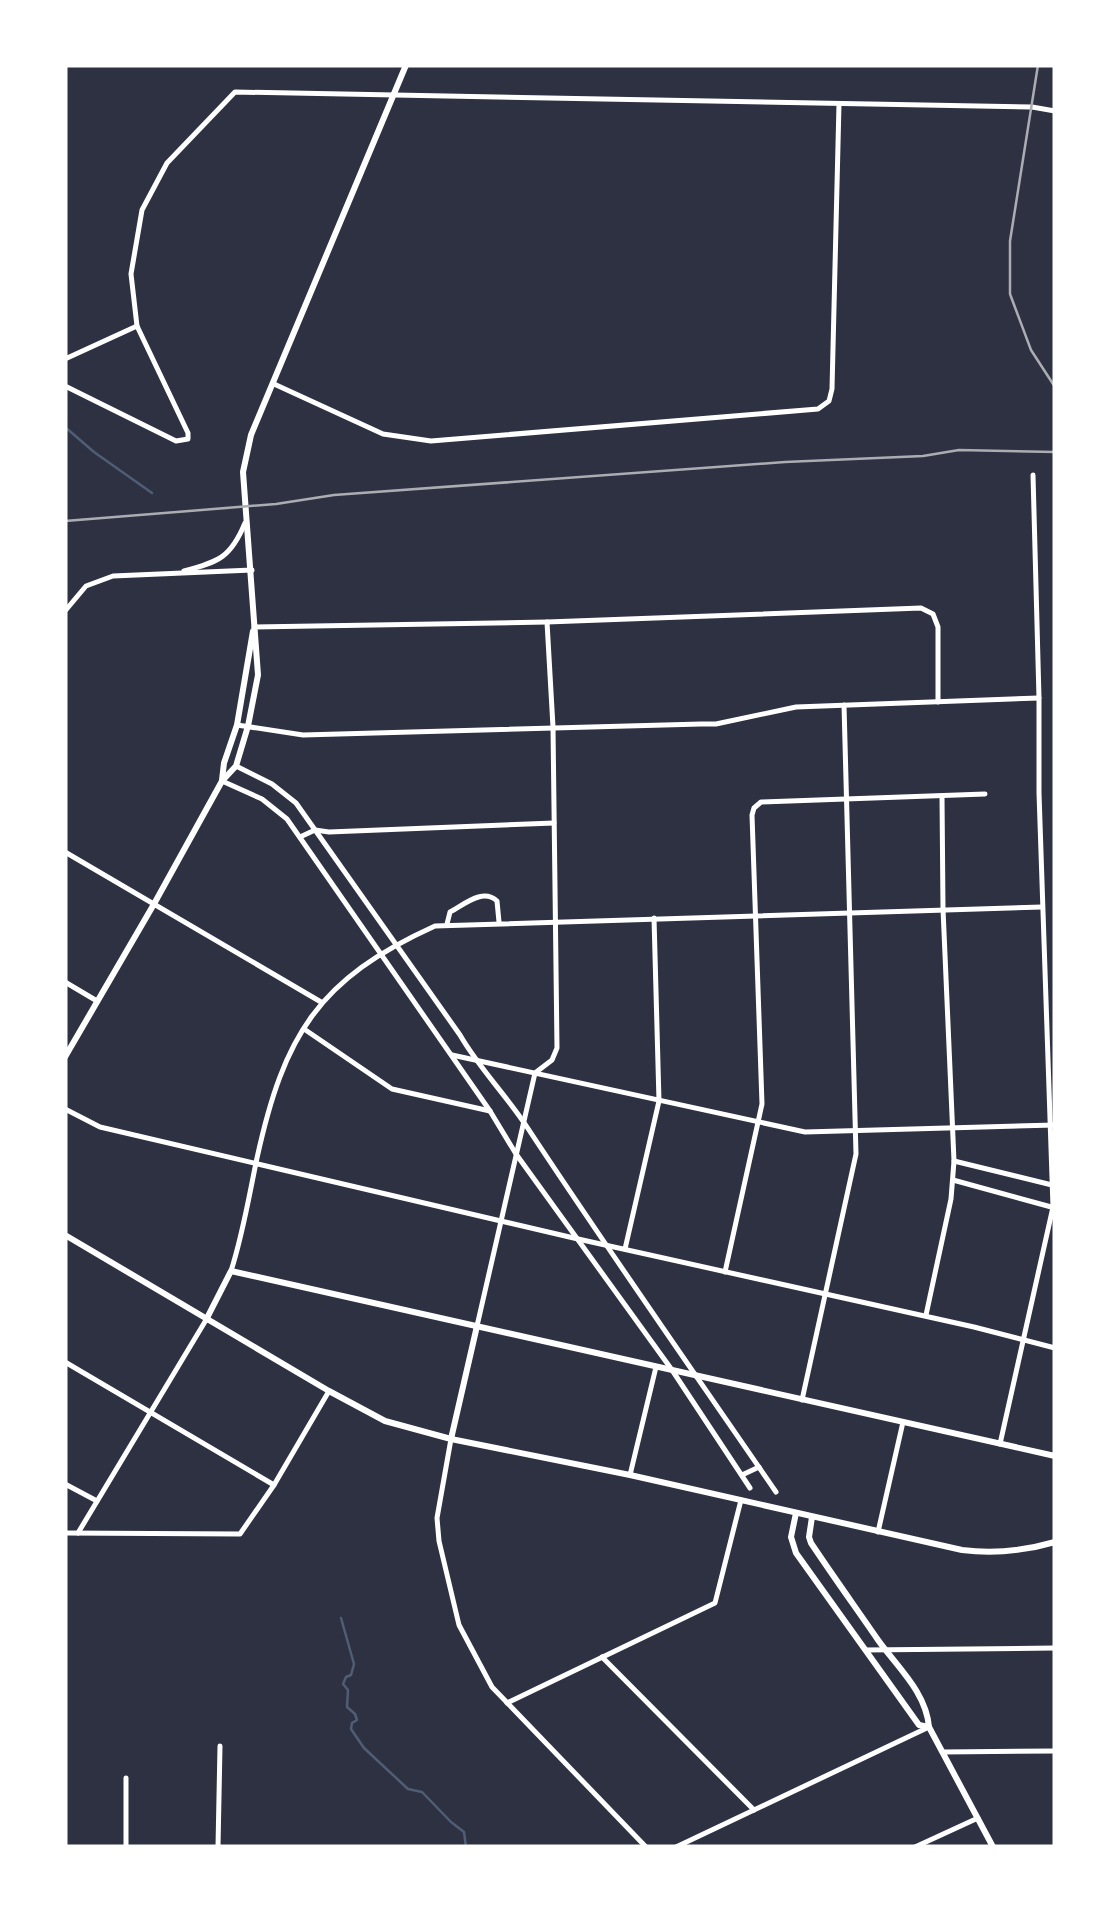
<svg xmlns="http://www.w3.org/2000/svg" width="1120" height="1912" font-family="'Titillium Web',sans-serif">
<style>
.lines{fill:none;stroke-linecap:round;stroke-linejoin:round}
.stream{stroke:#4f5d75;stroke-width:2.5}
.minor{stroke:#fff;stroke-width:5}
.tertiary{stroke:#fff;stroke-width:6}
.secondary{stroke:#fff;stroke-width:6}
.rail{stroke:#abadb3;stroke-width:2.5}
</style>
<rect width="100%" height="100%" fill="#2d3142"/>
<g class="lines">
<g class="stream">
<path d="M 65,427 L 94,452 L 152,493"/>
<path d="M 341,1618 L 354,1664 L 351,1675 L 346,1677 L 343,1684 L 348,1690 L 347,1707 L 355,1714 L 357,1720 L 352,1723 L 351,1729 L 364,1748 L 408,1789 L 422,1792 L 451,1822 L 464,1832 L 466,1847"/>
</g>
<g class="minor">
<path d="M 65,359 L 137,326"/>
<path d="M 274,384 L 383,434 L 431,441 L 818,409 L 829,401 L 832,389 L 839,104"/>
<path d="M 65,386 L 176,441 L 188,439 L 188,433 L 137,326 L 131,274 L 142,210 L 167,163 L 235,92 L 1032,107 L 1055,111"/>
<path d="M 184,571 C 219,562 231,557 245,523"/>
<path d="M 65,611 L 86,586 L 113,576 L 252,570"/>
<path d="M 254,627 L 547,622 L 921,608 L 933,614 L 938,627 L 938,702"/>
<path d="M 237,725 L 303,735 L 701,724 L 716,724 L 796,707 L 1039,698"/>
<path d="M 236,766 L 272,784 L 296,803 L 460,1035 C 479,1068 506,1095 527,1127 C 608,1250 693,1371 776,1492"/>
<path d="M 222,781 L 262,799 L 287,819 L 490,1111 L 516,1154 L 672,1370 L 750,1488"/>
<path d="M 300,837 L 315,830 L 329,832 L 554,823"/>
<path d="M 65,852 L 321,1002"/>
<path d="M 447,924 L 450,912 C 465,904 483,888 497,901 L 499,922"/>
<path d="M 65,982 L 97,1001"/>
<path d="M 304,1029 L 392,1089 L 490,1111"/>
<path d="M 452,1055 L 805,1132 L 1055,1125"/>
<path d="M 65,1109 L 100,1127 L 578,1239 L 974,1327 L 1055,1348"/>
<path d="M 954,1161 L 1052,1185"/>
<path d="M 953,1180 L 1055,1208"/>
<path d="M 625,1249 L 659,1101 L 654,918"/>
<path d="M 231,1271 C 243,1234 249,1196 257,1158 C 284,1035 318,979 435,926 L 1042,907"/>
<path d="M 725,1272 L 762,1104 L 752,815 L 754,808 L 761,802 L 985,794"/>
<path d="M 926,1315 L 951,1199 L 954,1161 L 943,909 L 942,796"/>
<path d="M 477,1326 L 535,1073 L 552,1060 L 557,1048 L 553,727 L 547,622"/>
<path d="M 65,1362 L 274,1485"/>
<path d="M 802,1400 L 856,1154 L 844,705"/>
<path d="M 451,1439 L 437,1518 L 439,1541 L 459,1625 L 492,1687 L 646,1847"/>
<path d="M 1000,1444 L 1053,1207 L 1039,793 L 1039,698 L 1033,475"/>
<path d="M 630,1475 L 656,1367"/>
<path d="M 742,1475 L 759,1467"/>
<path d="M 65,1484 L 97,1501"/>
<path d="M 878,1532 L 903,1422"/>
<path d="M 65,1533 L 240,1534 L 274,1485 L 329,1391"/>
<path d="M 78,1533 L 206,1320"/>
<path d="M 865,1650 L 1055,1648"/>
<path d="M 602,1657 L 754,1810"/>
<path d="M 507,1703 L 715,1603 L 741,1500"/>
<path d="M 943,1752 L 1055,1751"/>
<path d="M 126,1778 L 126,1847"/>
<path d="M 218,1847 L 220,1746"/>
<path d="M 676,1847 L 929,1727"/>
<path d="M 915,1847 L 978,1818"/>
</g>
<g class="tertiary">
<path d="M 206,1320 L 231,1271 L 1055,1456"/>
<path d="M 451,1439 L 477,1326"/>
<path d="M 796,1513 L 791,1537 L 796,1553 L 919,1725 L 929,1727"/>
<path d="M 812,1517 L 809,1537 L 811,1543 C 833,1576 856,1608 878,1640 C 898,1668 926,1692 929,1727 L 993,1847"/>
</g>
<g class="secondary">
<path d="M 222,780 L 224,763 L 237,725 L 253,631"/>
<path d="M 65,1057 L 154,904 L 222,781 L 236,766 L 248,726 L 258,675 L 243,472 L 251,435 L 406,65"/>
<path d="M 65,1235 L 329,1391 L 385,1421 L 451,1439 L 630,1475 L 962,1550 C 994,1554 1024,1551 1055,1542"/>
</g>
<g class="rail">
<path d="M 1038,65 L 1010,241 L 1010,294 L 1031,350 L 1055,387"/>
<path d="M 65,521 L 276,504 L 334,495 L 785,462 L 923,456 L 959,450 L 1055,452"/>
</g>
</g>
<rect width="1120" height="1912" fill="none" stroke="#ffffff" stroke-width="135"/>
</svg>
